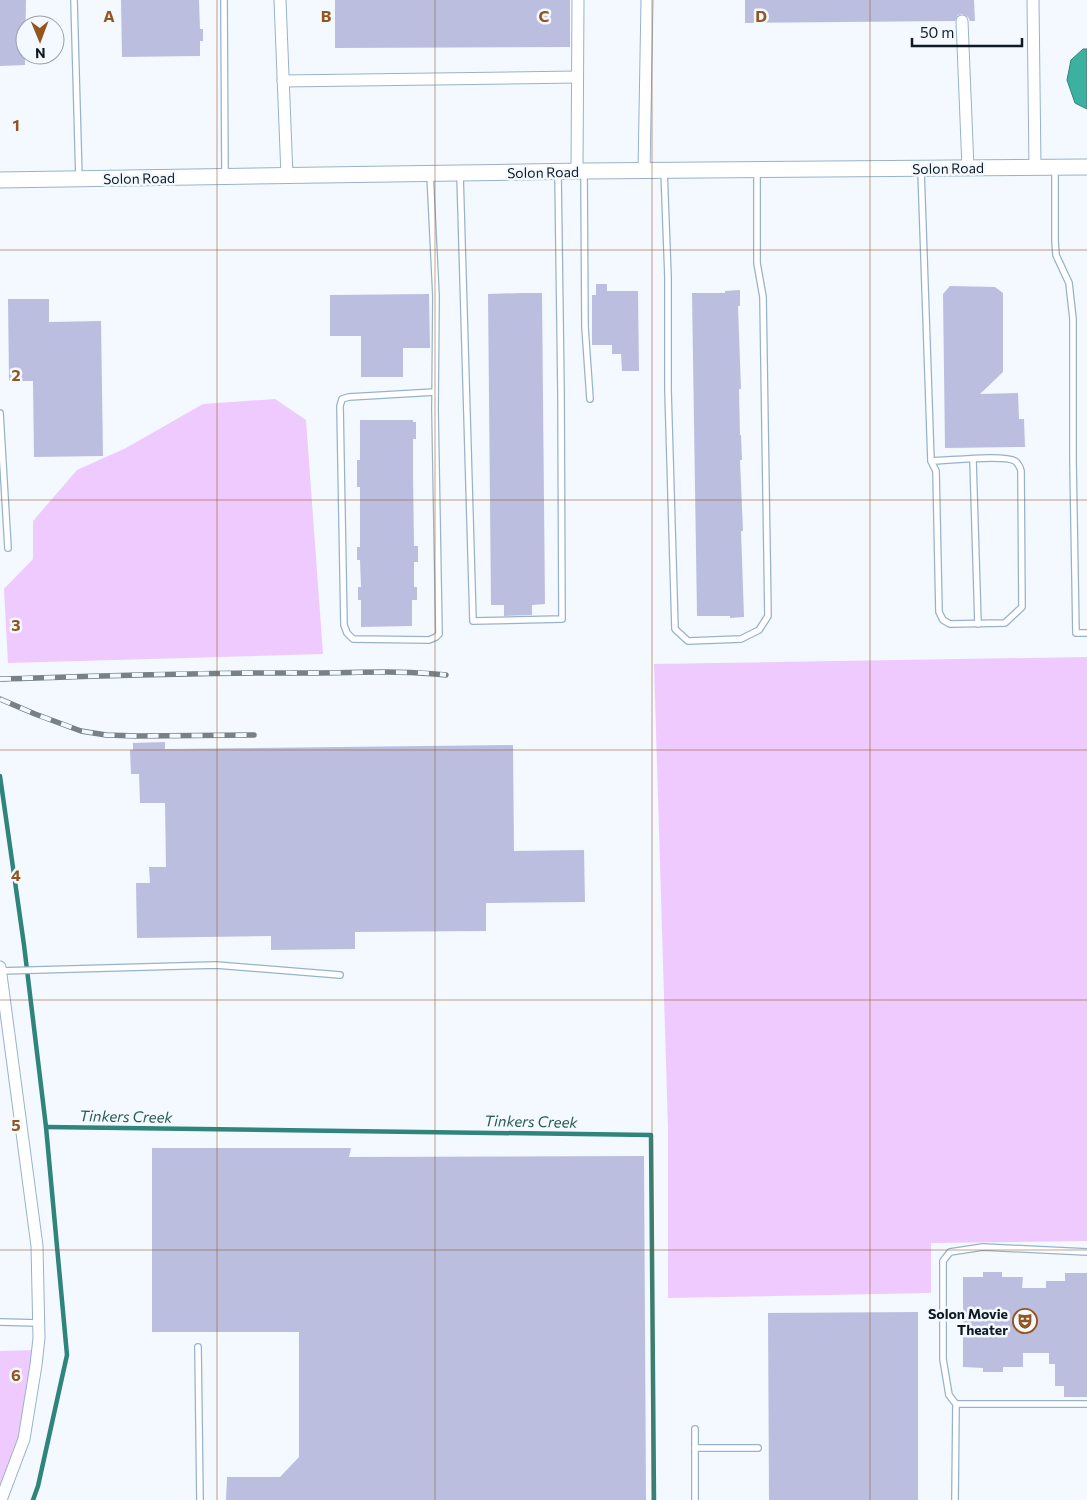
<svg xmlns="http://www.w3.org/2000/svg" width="1087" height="1500" font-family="Commissioner,sans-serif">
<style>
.green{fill:#efcafe}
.water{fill:#3cb1a0;stroke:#2f847b}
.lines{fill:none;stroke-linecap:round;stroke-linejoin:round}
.stream{stroke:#2f847b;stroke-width:4.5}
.building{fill:#bcbee0}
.service-casing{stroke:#98b2cd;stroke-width:8}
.minor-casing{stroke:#98b2cd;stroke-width:13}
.tertiary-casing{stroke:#98b2cd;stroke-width:17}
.service{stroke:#fff;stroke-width:5.5}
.minor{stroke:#fff;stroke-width:11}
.tertiary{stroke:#fff;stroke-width:15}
.rail-casing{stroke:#788088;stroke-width:5.5}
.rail{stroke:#f3f9ff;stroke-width:4;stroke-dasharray:11;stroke-linecap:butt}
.grid{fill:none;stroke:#95551e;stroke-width:1;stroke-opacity:0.55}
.labels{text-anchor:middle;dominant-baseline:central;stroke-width:5;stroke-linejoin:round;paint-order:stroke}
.street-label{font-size:14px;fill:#101a24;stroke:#f3f9ff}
.poi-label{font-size:14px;font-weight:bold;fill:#101a24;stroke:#f3f9ff;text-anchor:end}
.water-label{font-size:15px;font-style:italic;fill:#295a52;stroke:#f3f9ff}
.grid-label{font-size:16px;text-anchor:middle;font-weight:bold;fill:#95551e;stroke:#f3f9ff;stroke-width:5;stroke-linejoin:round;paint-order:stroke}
</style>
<rect width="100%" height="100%" fill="#f3f9ff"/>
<g class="green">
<path d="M 275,399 L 306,420 L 323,654 L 8,663 L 4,589 L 33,559 L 33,521 L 77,470 L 126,448 L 203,404 Z"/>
<path d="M 1087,657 L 1087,1241 L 931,1243 L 931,1293 L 668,1298 L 668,1129 L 654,664 Z"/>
<path d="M 37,1350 L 24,1439 L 0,1495 L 0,1351 Z"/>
</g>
<path class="water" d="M 1083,49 L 1087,49 L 1087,109 L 1075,103 L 1067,80 L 1071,60 Z"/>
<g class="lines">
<g class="stream">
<path d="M 0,776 L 24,945 L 46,1127 L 67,1355 L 38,1486 L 33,1500"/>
<path d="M 46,1127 L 651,1135 L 654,1500"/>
</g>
</g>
<g class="building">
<path d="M 0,0 L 26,0 L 25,65 L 0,66 Z"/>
<path d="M 121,0 L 199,0 L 200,29 L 203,29 L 203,41 L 200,41 L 200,56 L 122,57 Z"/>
<path d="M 335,0 L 570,0 L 570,47 L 335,48 Z"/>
<path d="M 745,0 L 974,0 L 975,21 L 970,21 L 968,17 L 962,14 L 958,15 L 955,21 L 745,23 Z"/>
<path d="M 596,284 L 607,284 L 607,291 L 638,291 L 639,371 L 622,371 L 621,354 L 612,354 L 612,345 L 592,345 L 592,295 L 596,295 Z"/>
<path d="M 950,286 L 995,287 L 1003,293 L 1003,372 L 980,394 L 1018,393 L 1019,419 L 1024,419 L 1025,447 L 945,448 L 943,294 Z"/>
<path d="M 740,290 L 740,306 L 738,306 L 741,389 L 739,389 L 740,435 L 741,435 L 742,460 L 740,460 L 743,531 L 741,531 L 744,617 L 730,618 L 730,616 L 697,616 L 692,293 L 725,293 L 725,291 Z"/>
<path d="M 521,293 L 542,293 L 545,604 L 532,605 L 532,615 L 504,616 L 504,605 L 491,605 L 488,294 Z"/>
<path d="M 429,294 L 430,348 L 403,348 L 403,377 L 361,377 L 361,336 L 330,336 L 330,295 Z"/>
<path d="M 8,299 L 49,299 L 49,322 L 101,321 L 103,456 L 34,457 L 33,381 L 9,381 Z"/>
<path d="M 360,420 L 413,420 L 413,422 L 416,422 L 416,439 L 413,439 L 413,474 L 414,546 L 418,546 L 418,562 L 414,562 L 414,587 L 417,587 L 417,600 L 412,600 L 412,626 L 361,627 L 361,600 L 358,600 L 358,587 L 361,587 L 360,560 L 357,560 L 357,547 L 360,547 L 360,487 L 357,487 L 357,460 L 360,460 Z"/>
<path d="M 165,742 L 165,749 L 513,745 L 514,851 L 584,850 L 585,902 L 486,903 L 486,931 L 355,932 L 355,949 L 271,950 L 271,936 L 137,938 L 136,883 L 150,883 L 149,867 L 166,867 L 165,803 L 140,803 L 139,774 L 131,774 L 130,750 L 133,750 L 133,743 Z"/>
<path d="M 152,1148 L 351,1148 L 349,1157 L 644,1156 L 646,1500 L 226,1500 L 227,1477 L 280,1477 L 299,1457 L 299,1332 L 152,1332 Z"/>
<path d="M 983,1272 L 1002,1272 L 1002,1277 L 1023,1277 L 1022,1288 L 1046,1288 L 1046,1281 L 1065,1281 L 1065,1273 L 1087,1273 L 1087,1397 L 1064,1397 L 1064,1386 L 1055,1386 L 1055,1364 L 1049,1364 L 1049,1353 L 1023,1353 L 1023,1367 L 1003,1367 L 1003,1372 L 983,1372 L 983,1368 L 963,1367 L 963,1277 L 983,1277 Z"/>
<path d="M 918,1312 L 918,1500 L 769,1500 L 768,1313 Z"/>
</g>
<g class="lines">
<defs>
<g id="service">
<path d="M 74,0 L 79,179"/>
<path d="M 224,0 L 225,175"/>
<path d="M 1055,169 L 1055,240 L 1056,255 L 1069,283 L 1073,319 L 1073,461 L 1076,633 L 1087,633"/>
<path d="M 664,170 L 668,277 L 668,390 L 675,629 L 688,641 L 741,639 L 759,630 L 768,616 L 763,297 L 757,263 L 757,172"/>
<path d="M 921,170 L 931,461 L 936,471 L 939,612 L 943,620 L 950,624 L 1005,623 L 1022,607 L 1021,471 C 1020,467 1019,464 1015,461 C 1004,454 947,461 931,461"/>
<path d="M 584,171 L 585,327 L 590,399"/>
<path d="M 430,174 L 436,296 L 435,409 L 439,634 L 436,637 L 429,640 L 353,639 L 347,633 L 344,625 L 340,406 L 342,399 L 349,397 L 435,392"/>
<path d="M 460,174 L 473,621 L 562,619 L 561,392 L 558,173"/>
<path d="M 0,413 L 8,548"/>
<path d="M 973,460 L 978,624"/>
<path d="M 0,971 L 216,965 L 340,975"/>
<path d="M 1087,1252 L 983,1247 L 950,1252 L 943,1261 L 943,1359 L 949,1395 L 956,1404 L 1087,1404"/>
<path d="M 0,1322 L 38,1323"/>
<path d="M 198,1347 L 200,1500"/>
<path d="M 695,1429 L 695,1500"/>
<path d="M 695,1448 L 758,1448"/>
<path d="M 955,1500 L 956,1404"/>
</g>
<g id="minor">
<path d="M 280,0 L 287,176"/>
<path d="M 1033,0 L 1035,167"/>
<path d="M 962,21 L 968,168"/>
<path d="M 283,81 L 577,77"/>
<path d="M 577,171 L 578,0"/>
<path d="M 644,171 L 647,0"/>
<path d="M 0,967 L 37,1246 L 39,1338 L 36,1365 L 24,1439 L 1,1500"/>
</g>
<path id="tertiary" d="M 0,180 L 584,171 L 1087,167"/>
</defs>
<use href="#service" class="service-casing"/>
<use href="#minor" class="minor-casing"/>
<use href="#tertiary" class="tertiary-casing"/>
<use href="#service" class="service"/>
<use href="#minor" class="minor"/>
<use href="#tertiary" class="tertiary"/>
<defs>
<g id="rail">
<path d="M 0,679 C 104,676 208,672 312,673 C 356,673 402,670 446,675"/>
<path d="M 0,699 L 35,714 L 81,731 L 106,735 L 137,736 L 254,735"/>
</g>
</defs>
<use href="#rail" class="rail-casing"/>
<use href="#rail" class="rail"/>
</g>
<path class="grid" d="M 217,0 L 217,1500M 435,0 L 435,1500M 652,0 L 652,1500M 870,0 L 870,1500M 0,250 L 1087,250M 0,500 L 1087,500M 0,750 L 1087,750M 0,1000 L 1087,1000M 0,1250 L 1087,1250"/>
<defs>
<symbol id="theatre-ring" viewBox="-11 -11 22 22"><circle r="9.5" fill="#f3f9ff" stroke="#95551e" stroke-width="1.5"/><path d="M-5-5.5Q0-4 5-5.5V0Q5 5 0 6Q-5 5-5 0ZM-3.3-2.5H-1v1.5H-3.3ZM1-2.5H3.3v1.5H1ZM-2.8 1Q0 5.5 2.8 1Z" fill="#95551e"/></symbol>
</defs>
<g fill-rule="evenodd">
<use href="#theatre-ring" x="1011" y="1307" width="28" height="28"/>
</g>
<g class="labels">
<g class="street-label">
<text transform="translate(948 168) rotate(-1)">Solon Road</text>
<text transform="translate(543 172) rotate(-1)">Solon Road</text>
<text transform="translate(139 178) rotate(-1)">Solon Road</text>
</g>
<g class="poi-label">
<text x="1008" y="1313">Solon Movie<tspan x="1008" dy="16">Theater</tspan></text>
</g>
<g class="water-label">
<text transform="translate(126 1116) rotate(1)">Tinkers Creek</text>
<text transform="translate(531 1121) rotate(1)">Tinkers Creek</text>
</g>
</g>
<g class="grid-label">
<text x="109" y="22">A</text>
<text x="326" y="22">B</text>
<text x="544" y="22">C</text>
<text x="761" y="22">D</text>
<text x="16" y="131">1</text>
<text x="16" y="381">2</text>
<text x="16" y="631">3</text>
<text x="16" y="881">4</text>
<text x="16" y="1131">5</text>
<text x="16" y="1381">6</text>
</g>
<g transform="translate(40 40) rotate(179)"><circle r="24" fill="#f3f9ff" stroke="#98a0a7"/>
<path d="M0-4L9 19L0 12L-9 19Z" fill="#95551e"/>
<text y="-8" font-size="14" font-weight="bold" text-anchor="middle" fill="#101a24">N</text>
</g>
<path d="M912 38v8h110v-8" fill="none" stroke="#101a24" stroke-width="2.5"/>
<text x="920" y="38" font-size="15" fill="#101a24" stroke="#f3f9ff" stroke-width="4" paint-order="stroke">50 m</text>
</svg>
